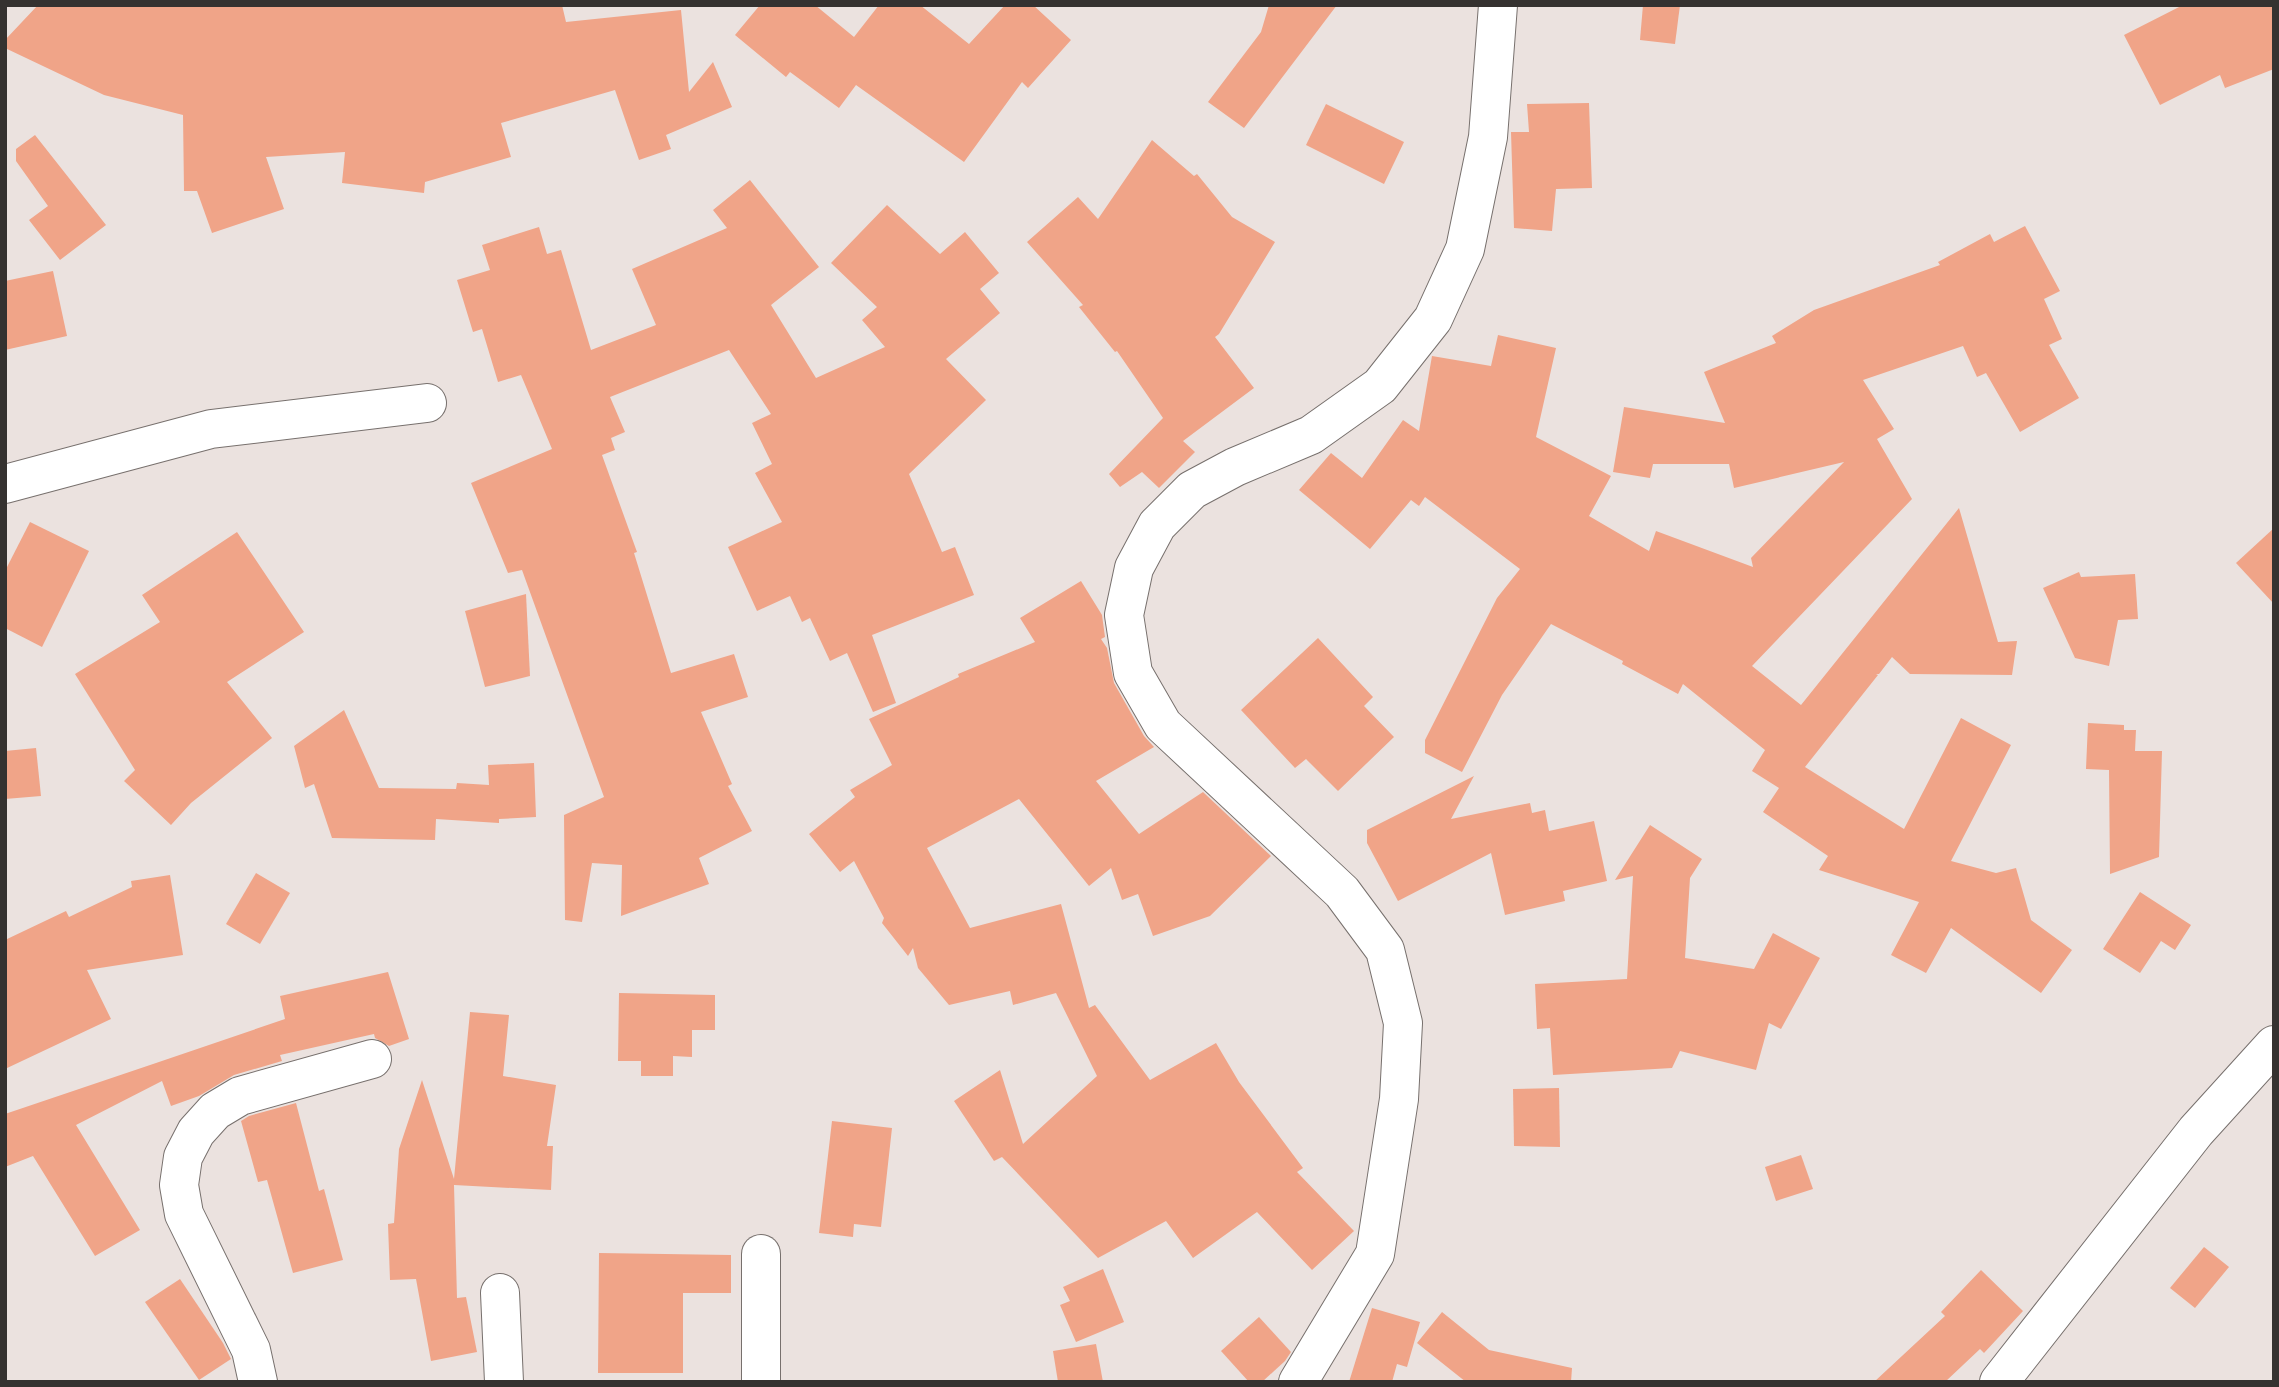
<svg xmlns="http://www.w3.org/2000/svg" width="2279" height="1387" font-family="'Noto Sans',sans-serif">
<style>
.building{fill:#f0a488}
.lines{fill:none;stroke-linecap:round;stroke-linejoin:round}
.street-casing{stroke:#77706d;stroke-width:40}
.street{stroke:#fff;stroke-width:38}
</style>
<rect width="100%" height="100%" fill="#ebe2df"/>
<g class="building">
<path d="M 38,5 L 562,5 L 566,22 L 681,10 L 689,92 L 713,62 L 732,107 L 666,135 L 671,149 L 639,160 L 615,90 L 501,123 L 511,157 L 425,182 L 424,193 L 342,183 L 345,152 L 266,157 L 284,209 L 212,233 L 197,191 L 184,191 L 183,115 L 104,95 L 5,48 L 5,40 Z"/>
<path d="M 760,5 L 815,5 L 854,37 L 879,5 L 920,5 L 969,44 L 1005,5 L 1033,5 L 1071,40 L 1028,88 L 1022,82 L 964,162 L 856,85 L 839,108 L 790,72 L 786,77 L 735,35 Z"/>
<path d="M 1269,5 L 1337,5 L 1244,128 L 1208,102 L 1261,32 Z"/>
<path d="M 1643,5 L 1680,5 L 1675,44 L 1640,40 Z"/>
<path d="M 2183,5 L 2274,5 L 2274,69 L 2225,88 L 2220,75 L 2160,105 L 2124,35 Z"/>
<path d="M 1589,103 L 1592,188 L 1556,189 L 1552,231 L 1514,228 L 1511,132 L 1529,132 L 1527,104 Z"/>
<path d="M 1326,104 L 1404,142 L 1384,184 L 1306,145 Z"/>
<path d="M 35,135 L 106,225 L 60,260 L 29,220 L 48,206 L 16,161 L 16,149 Z"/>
<path d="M 1152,140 L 1194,176 L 1197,174 L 1232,217 L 1275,242 L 1219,334 L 1215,337 L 1254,388 L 1183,441 L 1195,452 L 1159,488 L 1142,472 L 1120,487 L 1109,474 L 1163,418 L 1117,351 L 1115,352 L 1079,307 L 1083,305 L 1027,242 L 1078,197 L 1098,219 Z"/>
<path d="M 750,180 L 819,267 L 771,305 L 816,378 L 885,347 L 862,320 L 877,307 L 831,263 L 887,205 L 940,254 L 965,232 L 999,273 L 980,289 L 1000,313 L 946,359 L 986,400 L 909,474 L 942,552 L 955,547 L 974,595 L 872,635 L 896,703 L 873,712 L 847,653 L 830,661 L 810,618 L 802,622 L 790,596 L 757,611 L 728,547 L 782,522 L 755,473 L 772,464 L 752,423 L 771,414 L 729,350 L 610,397 L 625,432 L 611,438 L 615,450 L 602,455 L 637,552 L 634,553 L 671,673 L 734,654 L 748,697 L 701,712 L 732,784 L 728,786 L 752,831 L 699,858 L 709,884 L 621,916 L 622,865 L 592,863 L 582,922 L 565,920 L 564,815 L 604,797 L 522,570 L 508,573 L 471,483 L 552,449 L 521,375 L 498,382 L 482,329 L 473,332 L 457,280 L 490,270 L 482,245 L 539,227 L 547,254 L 561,250 L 591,350 L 656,325 L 632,269 L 727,228 L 713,210 Z"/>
<path d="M 2025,226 L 2060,291 L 2044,299 L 2062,339 L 2049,345 L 2079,398 L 2020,432 L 1986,373 L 1977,377 L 1963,346 L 1863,380 L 1894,429 L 1877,439 L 1912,499 L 1752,666 L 1801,705 L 1959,508 L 1998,642 L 2017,641 L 2012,675 L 1910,674 L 1892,657 L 1879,674 L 1876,674 L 1878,675 L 1805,767 L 1904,829 L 1961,718 L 2011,745 L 1951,861 L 1996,873 L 2016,868 L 2031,920 L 2072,950 L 2041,993 L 1951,928 L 1926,973 L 1891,955 L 1919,902 L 1819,870 L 1828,856 L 1763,812 L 1779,788 L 1752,771 L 1765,750 L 1683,684 L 1678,694 L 1622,664 L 1623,661 L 1551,624 L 1502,695 L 1462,772 L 1425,753 L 1425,740 L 1497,598 L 1520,569 L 1425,497 L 1419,506 L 1411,500 L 1370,549 L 1299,490 L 1331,453 L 1362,478 L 1403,420 L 1419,431 L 1432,356 L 1491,366 L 1498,335 L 1556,348 L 1536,437 L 1611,476 L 1589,516 L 1649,551 L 1656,531 L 1753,567 L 1751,558 L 1844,462 L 1734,488 L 1729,464 L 1653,464 L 1650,478 L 1613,472 L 1624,407 L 1725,423 L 1704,372 L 1776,343 L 1772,336 L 1814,310 L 1940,265 L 1938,262 L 1990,234 L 1994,242 Z"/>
<path d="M 53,271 L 67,336 L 5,350 L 5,281 Z"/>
<path d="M 30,522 L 89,551 L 42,647 L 5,628 L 5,571 Z"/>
<path d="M 2274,528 L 2274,604 L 2236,563 Z"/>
<path d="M 237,532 L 304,632 L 227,682 L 272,738 L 191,803 L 171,825 L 124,781 L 135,770 L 75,674 L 160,622 L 142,595 Z"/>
<path d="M 2079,572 L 2081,577 L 2135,574 L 2138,619 L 2118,620 L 2109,666 L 2075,658 L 2043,588 Z"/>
<path d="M 1081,581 L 1102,615 L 1105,637 L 1101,639 L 1107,648 L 1114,683 L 1144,736 L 1154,747 L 1096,781 L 1139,834 L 1203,792 L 1271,856 L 1210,916 L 1153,936 L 1138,894 L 1122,900 L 1111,868 L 1089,886 L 1019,799 L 927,848 L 970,928 L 1061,904 L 1089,1008 L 1095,1005 L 1150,1080 L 1216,1043 L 1239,1082 L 1303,1168 L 1297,1172 L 1354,1231 L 1312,1270 L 1257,1212 L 1193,1258 L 1166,1221 L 1098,1258 L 1002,1157 L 994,1161 L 954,1101 L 1000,1070 L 1023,1144 L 1097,1076 L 1056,993 L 1013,1005 L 1010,991 L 949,1005 L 918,968 L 913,948 L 908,956 L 882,923 L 884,918 L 854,861 L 840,872 L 809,834 L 855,797 L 850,790 L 892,765 L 869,719 L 959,677 L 958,674 L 1035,642 L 1020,618 Z"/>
<path d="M 526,594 L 530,676 L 485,687 L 465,611 Z"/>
<path d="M 1318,638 L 1373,697 L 1364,706 L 1394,737 L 1338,791 L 1306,759 L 1295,768 L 1241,710 Z"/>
<path d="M 344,710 L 379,788 L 456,789 L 457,783 L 489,785 L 488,765 L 534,763 L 536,817 L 499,819 L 499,823 L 436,819 L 435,840 L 332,838 L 314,784 L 305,788 L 294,746 Z"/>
<path d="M 2088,723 L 2124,725 L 2124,730 L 2136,730 L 2135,751 L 2162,751 L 2159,857 L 2110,874 L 2109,770 L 2086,769 Z"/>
<path d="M 36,748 L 41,796 L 5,799 L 5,751 Z"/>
<path d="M 1474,776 L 1451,819 L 1530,803 L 1532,813 L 1545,810 L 1549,831 L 1594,821 L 1607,881 L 1563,891 L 1565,901 L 1505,915 L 1491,853 L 1398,901 L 1367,843 L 1367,830 Z"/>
<path d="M 1650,825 L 1702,859 L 1690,878 L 1685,958 L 1754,969 L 1773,933 L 1820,958 L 1781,1029 L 1769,1023 L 1756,1070 L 1680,1051 L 1672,1068 L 1553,1075 L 1550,1028 L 1537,1029 L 1535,984 L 1627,979 L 1633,876 L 1615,880 Z"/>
<path d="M 256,873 L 290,893 L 260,944 L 226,924 Z"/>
<path d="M 170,875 L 183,955 L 87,970 L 111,1019 L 5,1069 L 5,940 L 66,911 L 69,917 L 132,887 L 131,881 Z"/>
<path d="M 2140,892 L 2191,925 L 2175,950 L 2161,941 L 2140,973 L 2103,949 Z"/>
<path d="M 388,972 L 409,1039 L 389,1046 L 375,1038 L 374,1034 L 280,1055 L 282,1061 L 234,1075 L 199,1096 L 171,1106 L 162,1081 L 76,1125 L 140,1230 L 95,1256 L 33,1156 L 5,1167 L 5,1114 L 156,1063 L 158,1066 L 156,1063 L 285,1019 L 280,996 Z"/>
<path d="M 619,993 L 715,995 L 715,1030 L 692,1030 L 692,1057 L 673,1056 L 673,1076 L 641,1076 L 641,1061 L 618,1061 Z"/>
<path d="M 470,1012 L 509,1015 L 503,1076 L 556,1085 L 547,1146 L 553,1146 L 551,1190 L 454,1185 L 457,1298 L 466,1297 L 477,1352 L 431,1361 L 416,1279 L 390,1280 L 388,1224 L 394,1223 L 399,1149 L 422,1080 L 454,1179 Z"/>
<path d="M 1559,1088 L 1560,1147 L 1514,1146 L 1513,1089 Z"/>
<path d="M 296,1103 L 319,1191 L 324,1189 L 343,1260 L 293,1273 L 267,1180 L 258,1182 L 241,1121 L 249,1116 Z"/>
<path d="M 832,1121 L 892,1128 L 881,1227 L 854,1224 L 853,1237 L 819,1233 Z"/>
<path d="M 1801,1155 L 1813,1189 L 1776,1201 L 1765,1167 Z"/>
<path d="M 2204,1247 L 2229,1267 L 2195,1308 L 2170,1288 Z"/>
<path d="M 599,1253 L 731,1255 L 731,1293 L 683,1293 L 683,1373 L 598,1373 Z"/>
<path d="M 1103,1269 L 1124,1322 L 1076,1342 L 1060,1305 L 1070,1301 L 1063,1287 Z"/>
<path d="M 1981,1270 L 2023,1311 L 1984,1353 L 1980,1349 L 1945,1382 L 1874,1382 L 1945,1316 L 1941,1312 Z"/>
<path d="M 180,1279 L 223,1343 L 231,1359 L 199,1380 L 145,1302 Z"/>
<path d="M 1372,1308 L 1420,1322 L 1407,1367 L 1397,1364 L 1392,1382 L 1349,1382 Z"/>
<path d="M 1442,1312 L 1489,1350 L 1572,1368 L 1571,1382 L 1466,1382 L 1417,1343 Z"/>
<path d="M 1259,1317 L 1291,1352 L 1285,1361 L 1262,1382 L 1249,1382 L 1221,1351 Z"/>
<path d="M 1096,1344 L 1103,1382 L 1058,1382 L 1053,1351 Z"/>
</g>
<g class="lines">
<defs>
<g id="street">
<path d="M 5,484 L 211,429 L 427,403"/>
<path d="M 500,1293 L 504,1382"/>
<path d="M 258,1382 L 251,1350 L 184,1214 L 179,1185 L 183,1157 L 196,1132 L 215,1111 L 240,1096 L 372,1059"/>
<path d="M 761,1382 L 761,1254"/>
<path d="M 1298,1382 L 1375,1254 L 1399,1099 L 1403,1023 L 1385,950 L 1342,892 L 1163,725 L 1133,673 L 1124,615 L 1134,568 L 1157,525 L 1192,490 L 1235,467 L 1311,435 L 1380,386 L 1433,319 L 1465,249 L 1488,137 L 1498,5"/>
<path d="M 1999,1382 L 2196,1131 L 2274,1045"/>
</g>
</defs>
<use href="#street" class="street-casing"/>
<use href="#street" class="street"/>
</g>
<rect width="2279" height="1387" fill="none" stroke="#353230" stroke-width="14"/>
</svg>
